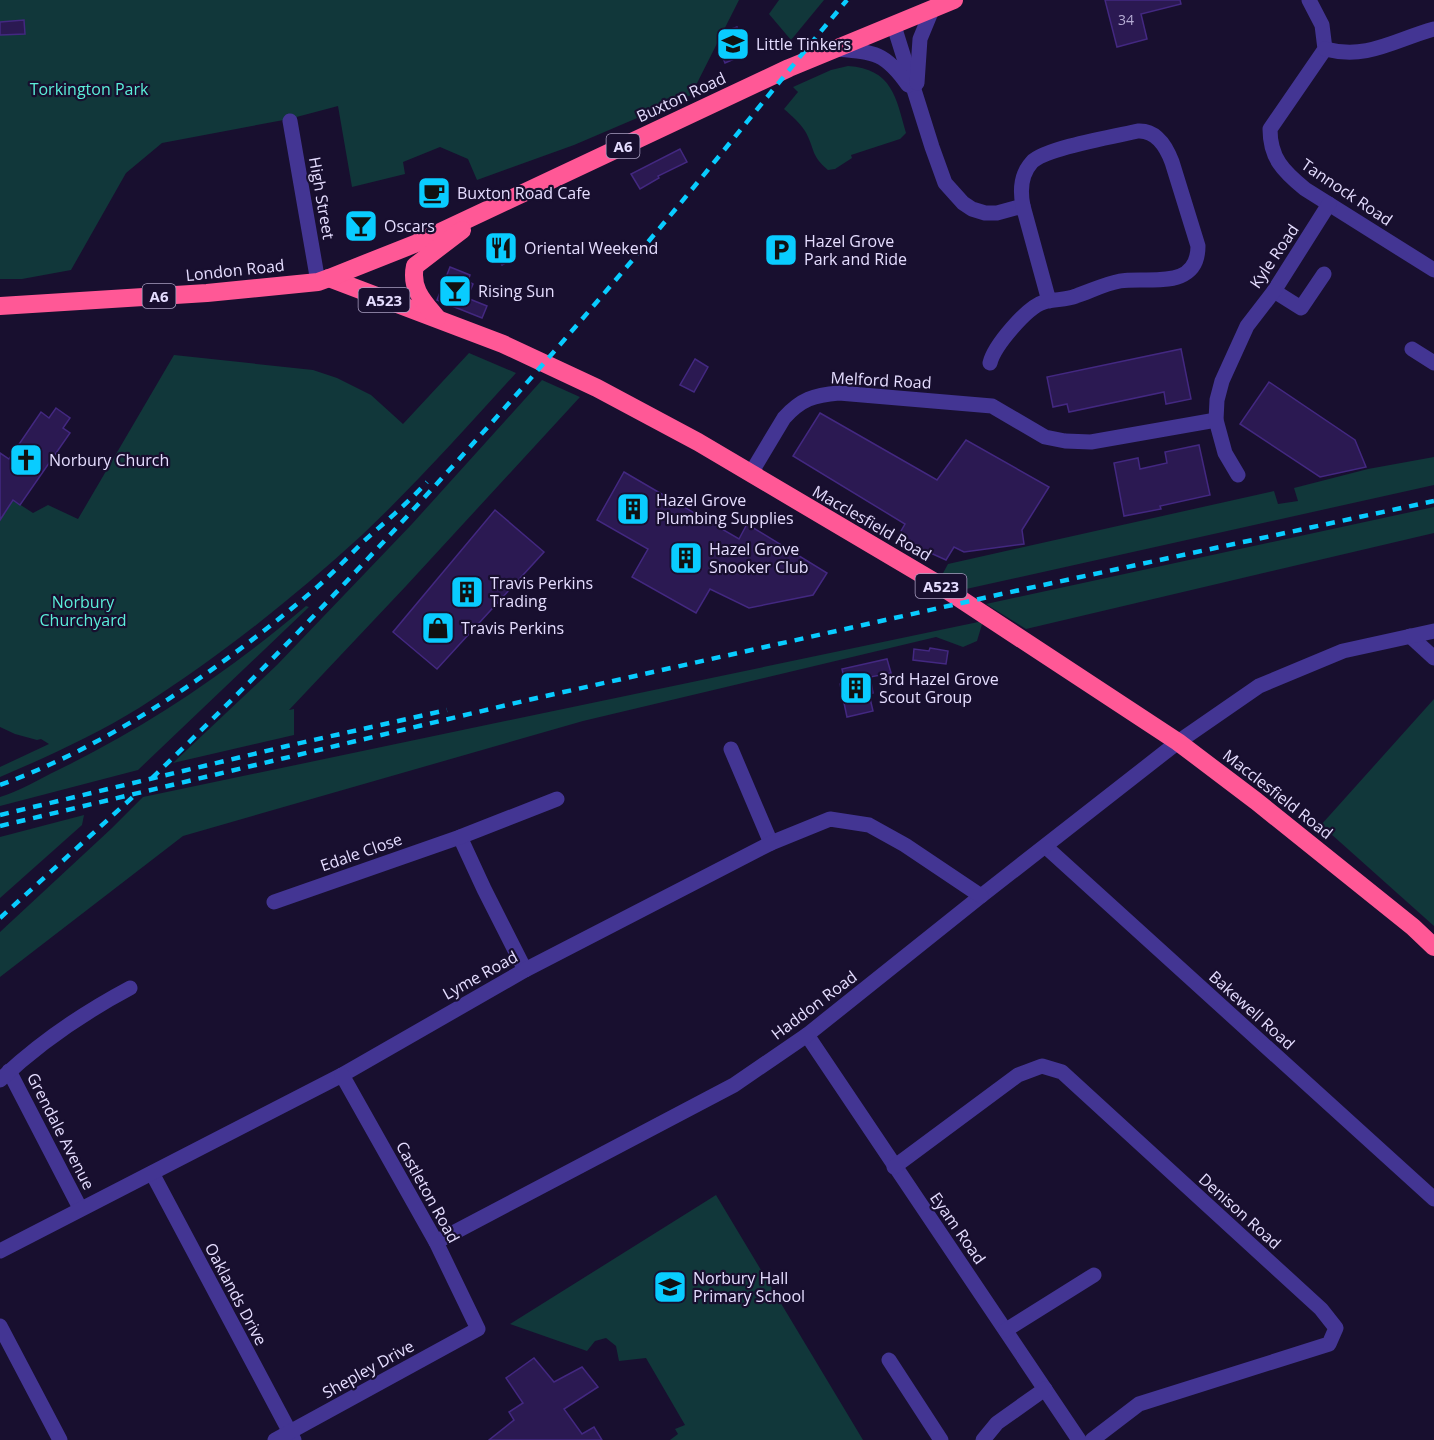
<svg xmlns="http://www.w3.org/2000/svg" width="1434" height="1440" font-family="'Open Sans',sans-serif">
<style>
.green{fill:#11373a}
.building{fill:#2b1952;stroke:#432881;stroke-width:1.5}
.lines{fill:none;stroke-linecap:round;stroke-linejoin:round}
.street{stroke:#433593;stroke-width:15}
.highway{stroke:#ff5896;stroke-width:18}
.rail{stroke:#09ccff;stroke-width:4.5;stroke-dasharray:9 8;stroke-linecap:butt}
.labels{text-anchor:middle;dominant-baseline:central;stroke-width:4.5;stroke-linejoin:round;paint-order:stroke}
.number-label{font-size:14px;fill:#b6acd4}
.shield{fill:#180f2f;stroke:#a89fc1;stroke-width:1.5}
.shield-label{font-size:15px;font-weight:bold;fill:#e5ddff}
.poi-label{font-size:16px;fill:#e5ddff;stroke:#180f2f;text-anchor:start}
.park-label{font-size:16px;fill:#5beed9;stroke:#180f2f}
.street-label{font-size:16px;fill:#e5ddff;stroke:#180f2f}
</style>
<rect width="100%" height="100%" fill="#180f2f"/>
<g class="green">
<path d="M 0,0 L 739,0 L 691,95 L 574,145 L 477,180 L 468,159 L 440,147 L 403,162 L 405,174 L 352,187 L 338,106 L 289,119 L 162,143 L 126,173 L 71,270 L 22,279 L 0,279 Z"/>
<path d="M 779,0 L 824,0 L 791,40 L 769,14 Z"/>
<path d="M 848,66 C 892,69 896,97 906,133 L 900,139 L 851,155 L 852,158 L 835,169 L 828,170 C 810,155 815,148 805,131 C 799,122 792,116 784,109 L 798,92 L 793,87 L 831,70 Z"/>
<path d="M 469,353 L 516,373 C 466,428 416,484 362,535 C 292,599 218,658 139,708 C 95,735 47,757 0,777 L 0,767 L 49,744 L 41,739 L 37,740 L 15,734 L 0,727 L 0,509 L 5,513 L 13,500 L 33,513 L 48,505 L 78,519 L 174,355 L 313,370 L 337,378 L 371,395 L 403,424 Z"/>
<path d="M 542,380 L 580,397 L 406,586 L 289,710 L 294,709 L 294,735 L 173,763 L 277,665 L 412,524 Z"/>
<path d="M 1434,457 L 1434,485 L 930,597 L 948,564 L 1274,491 L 1278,504 L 1298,501 L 1294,488 L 1368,469 Z"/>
<path d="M 1434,507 L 1434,533 L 1026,629 L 986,604 Z"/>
<path d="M 306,606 L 309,607 L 138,770 L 0,806 L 0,797 C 20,791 39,779 58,770 C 147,727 231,670 306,606 Z"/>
<path d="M 983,621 L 977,641 L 963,647 L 936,637 L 583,721 L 183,836 L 0,977 L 0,932 L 112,828 L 143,797 Z"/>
<path d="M 1434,699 L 1434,926 L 1321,825 Z"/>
<path d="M 84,815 L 82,825 L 0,898 L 0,837 Z"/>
<path d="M 716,1195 L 863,1440 L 670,1440 L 678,1434 L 675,1429 L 685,1425 L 646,1358 L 619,1361 L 616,1346 L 606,1338 L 595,1341 L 587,1351 L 510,1324 Z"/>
</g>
<g class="building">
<path d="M 1105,0 L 1180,0 L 1181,4 L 1141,14 L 1147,39 L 1117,47 Z"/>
<path d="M 24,20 L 25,34 L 0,35 L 0,22 Z"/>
<path d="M 737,27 L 748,53 L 725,63 L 718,46 L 727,42 L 723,32 Z"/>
<path d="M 680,149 L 687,162 L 658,176 L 659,178 L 640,189 L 631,174 Z"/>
<path d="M 503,241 L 513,259 L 502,265 L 492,247 Z"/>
<path d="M 450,267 L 470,275 L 468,281 L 473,284 L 467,298 L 487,306 L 482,318 L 437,300 Z"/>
<path d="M 1181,349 L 1191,399 L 1166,404 L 1164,392 L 1069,412 L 1067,404 L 1053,407 L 1047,377 Z"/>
<path d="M 695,359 L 708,367 L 694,392 L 680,385 Z"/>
<path d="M 1269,382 L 1355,440 L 1366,467 L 1320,477 L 1240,424 Z"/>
<path d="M 56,408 L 70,418 L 63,428 L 70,433 L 20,505 L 13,500 L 0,520 L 0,453 L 9,459 L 41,412 L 49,418 Z"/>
<path d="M 820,413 L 937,480 L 966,440 L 1049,487 L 1022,530 L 1024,544 L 964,552 L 954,547 L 946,560 L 897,538 L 905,524 L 793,456 Z"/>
<path d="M 1199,445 L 1210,495 L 1160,506 L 1161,509 L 1124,516 L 1114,463 L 1138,458 L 1140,469 L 1167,463 L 1165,452 Z"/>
<path d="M 624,472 L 739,539 L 747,524 L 827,573 L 813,595 L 749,608 L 710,589 L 696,613 L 632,577 L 648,549 L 597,520 Z"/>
<path d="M 495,510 L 544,552 L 437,669 L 393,632 Z"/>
<path d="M 930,648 L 948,651 L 946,664 L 913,660 L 914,649 L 929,651 Z"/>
<path d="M 887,659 L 891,673 L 870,677 L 873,693 L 869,694 L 873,711 L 847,717 L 840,684 L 845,682 L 842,669 Z"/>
<path d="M 534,1358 L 554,1382 L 582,1367 L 598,1387 L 564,1409 L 582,1434 L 594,1427 L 602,1440 L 489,1440 L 514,1420 L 509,1412 L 523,1403 L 506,1378 Z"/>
</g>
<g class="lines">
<g class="street">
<path d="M 1309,0 L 1322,25 L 1325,49 L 1270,129 C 1270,158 1283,171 1305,189 L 1434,270"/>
<path d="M 894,26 L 932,147 L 945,183 L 963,203 L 972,209 L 985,213 L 997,213 L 1023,206"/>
<path d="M 835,49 C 874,52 885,52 908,85"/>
<path d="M 1325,49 C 1368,60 1394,40 1434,29"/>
<path d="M 917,83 L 920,39 L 932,10"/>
<path d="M 290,121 L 318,282"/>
<path d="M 1274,291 L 1301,308 L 1324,274"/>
<path d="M 1412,349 L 1434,363"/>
<path d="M 990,363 C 994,346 1027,307 1044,302 C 1055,299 1066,300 1076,296 C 1091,291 1104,284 1120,281 C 1146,276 1198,292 1198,246 L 1172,162 C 1166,146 1156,130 1138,131 C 1116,136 1045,148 1032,162 C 1021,174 1020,191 1023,206 L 1049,301"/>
<path d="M 751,473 L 784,418 C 801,399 814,395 839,393 L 992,406 L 1045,437 L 1065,441 L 1091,442 L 1216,420"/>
<path d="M 1238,475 L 1225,453 L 1216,420 L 1217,400 L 1222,381 L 1247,326 L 1274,291 L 1329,204"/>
<path d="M 1410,636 L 1434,658"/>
<path d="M 731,749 L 771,843"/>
<path d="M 460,837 L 484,889 L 525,970"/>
<path d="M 1046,847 L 1434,1199"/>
<path d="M 274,902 L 460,837 L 557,799"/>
<path d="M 807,1035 L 1079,1440"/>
<path d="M 9,1071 L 80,1208"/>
<path d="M 0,1080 C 39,1043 83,1013 130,988"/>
<path d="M 894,1167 L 1018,1075 L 1042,1066 L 1062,1072 L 1321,1309 L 1336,1328 L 1329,1344 L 1139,1404 L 1092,1440"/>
<path d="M 152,1173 L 294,1440"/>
<path d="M 436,1242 L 734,1085 L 807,1035 L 981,896 L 1178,742 L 1259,686 L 1343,651 L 1434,631"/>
<path d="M 0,1251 L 342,1075 L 525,970 L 771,843 L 830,819 L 869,825 L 905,845 L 981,896"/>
<path d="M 0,1326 L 60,1440"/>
<path d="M 1006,1330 L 1094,1275"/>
<path d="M 889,1360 L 941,1440"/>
<path d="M 275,1440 L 478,1329 L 436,1242 L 342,1075"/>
<path d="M 983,1440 L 997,1423 L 1045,1389"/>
</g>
<g class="highway">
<path d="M 329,278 L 503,344 L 597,388 L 698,442 L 933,581 L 1178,742 L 1256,801 L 1413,927 L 1434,947"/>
<path d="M 0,306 L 207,293 L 318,282 L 329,278 L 417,243 L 789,68 L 954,0"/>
<path d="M 437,318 C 424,302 410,289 415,266 L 462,230"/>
</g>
<g class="rail">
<path d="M 152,778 C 321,616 479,441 630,263 C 704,177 774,87 847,0"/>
<path d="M 0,785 C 115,743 223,667 315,589 C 332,574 348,557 364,541 C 385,522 408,503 427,482"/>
<path d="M 0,815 L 287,746 L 447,710"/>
<path d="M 0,826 L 528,700 L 1006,593 L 1434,501"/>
<path d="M 0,918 L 135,795"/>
</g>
</g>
<defs>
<symbol id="school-square" viewBox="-11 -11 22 22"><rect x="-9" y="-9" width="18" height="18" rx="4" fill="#09ccff" stroke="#180f2f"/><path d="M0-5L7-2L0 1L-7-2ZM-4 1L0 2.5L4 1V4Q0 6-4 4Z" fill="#111"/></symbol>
<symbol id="cafe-square" viewBox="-11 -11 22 22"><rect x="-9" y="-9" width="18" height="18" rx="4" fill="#09ccff" stroke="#180f2f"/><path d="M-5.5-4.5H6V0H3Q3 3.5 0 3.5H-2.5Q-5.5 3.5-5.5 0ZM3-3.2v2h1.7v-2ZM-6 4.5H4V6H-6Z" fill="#111"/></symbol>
<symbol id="bar-square" viewBox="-11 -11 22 22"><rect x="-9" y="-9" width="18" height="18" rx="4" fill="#09ccff" stroke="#180f2f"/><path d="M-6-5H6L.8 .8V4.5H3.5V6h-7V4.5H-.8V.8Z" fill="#111"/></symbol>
<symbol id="restaurant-square" viewBox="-11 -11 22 22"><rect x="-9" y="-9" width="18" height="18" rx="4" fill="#09ccff" stroke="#180f2f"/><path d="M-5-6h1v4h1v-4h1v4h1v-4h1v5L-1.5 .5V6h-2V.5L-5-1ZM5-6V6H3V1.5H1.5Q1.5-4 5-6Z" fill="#111"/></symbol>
<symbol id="parking-square" viewBox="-11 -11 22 22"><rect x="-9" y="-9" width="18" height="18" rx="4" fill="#09ccff" stroke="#180f2f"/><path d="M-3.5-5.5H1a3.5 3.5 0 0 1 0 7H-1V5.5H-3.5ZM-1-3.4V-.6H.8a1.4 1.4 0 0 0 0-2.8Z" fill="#111"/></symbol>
<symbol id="church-square" viewBox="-11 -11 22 22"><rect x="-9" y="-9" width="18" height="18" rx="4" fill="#09ccff" stroke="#180f2f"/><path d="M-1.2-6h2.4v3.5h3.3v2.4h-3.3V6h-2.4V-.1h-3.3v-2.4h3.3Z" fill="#111"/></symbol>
<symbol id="building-square" viewBox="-11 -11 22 22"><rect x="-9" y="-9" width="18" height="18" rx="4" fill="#09ccff" stroke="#180f2f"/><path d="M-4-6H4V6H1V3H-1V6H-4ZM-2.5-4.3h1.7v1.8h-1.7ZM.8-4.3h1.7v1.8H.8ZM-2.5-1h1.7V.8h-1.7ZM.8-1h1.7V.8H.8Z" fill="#111"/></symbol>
<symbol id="shop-square" viewBox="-11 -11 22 22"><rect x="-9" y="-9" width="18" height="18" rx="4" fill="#09ccff" stroke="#180f2f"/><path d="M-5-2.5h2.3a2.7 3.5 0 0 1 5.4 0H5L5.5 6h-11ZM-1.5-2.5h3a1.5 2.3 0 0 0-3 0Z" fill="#111"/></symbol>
</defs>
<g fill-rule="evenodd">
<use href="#school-square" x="714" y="25" width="38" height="38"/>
<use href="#cafe-square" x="415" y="174" width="38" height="38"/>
<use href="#bar-square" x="342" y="207" width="38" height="38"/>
<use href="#restaurant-square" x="482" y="229" width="38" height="38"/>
<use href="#parking-square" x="762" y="231" width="38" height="38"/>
<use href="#bar-square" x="436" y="272" width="38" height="38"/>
<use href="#church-square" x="7" y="441" width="38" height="38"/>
<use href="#building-square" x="614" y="490" width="38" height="38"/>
<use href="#building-square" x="667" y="539" width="38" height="38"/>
<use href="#building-square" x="448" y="573" width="38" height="38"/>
<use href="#shop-square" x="419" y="609" width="38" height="38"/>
<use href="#building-square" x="837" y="669" width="38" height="38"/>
<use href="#school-square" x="651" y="1268" width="38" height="38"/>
</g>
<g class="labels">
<g class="number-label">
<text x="1126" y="19">34</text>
</g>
<g class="shield">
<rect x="606.5" y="134" width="33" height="24" rx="4.5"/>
<rect x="142.5" y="284" width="33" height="24" rx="4.5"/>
<rect x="358.5" y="288" width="51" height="24" rx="4.5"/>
<rect x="915.5" y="574" width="51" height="24" rx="4.5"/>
</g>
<g class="shield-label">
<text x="623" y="146">A6</text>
<text x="159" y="296">A6</text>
<text x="384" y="300">A523</text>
<text x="941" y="586">A523</text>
</g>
<g class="poi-label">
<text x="756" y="44">Little Tinkers</text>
<text x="457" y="193">Buxton Road Cafe</text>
<text x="384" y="226">Oscars</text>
<text x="804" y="241">Hazel Grove<tspan x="804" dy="18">Park and Ride</tspan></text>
<text x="524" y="248">Oriental Weekend</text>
<text x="478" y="291">Rising Sun</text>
<text x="49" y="460">Norbury Church</text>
<text x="656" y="500">Hazel Grove<tspan x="656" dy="18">Plumbing Supplies</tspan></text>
<text x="709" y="549">Hazel Grove<tspan x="709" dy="18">Snooker Club</tspan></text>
<text x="490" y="583">Travis Perkins<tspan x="490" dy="18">Trading</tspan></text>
<text x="461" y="628">Travis Perkins</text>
<text x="879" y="679">3rd Hazel Grove<tspan x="879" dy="18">Scout Group</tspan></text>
<text x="693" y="1278">Norbury Hall<tspan x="693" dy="18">Primary School</tspan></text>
</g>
<g class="park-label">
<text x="89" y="89">Torkington Park</text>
<text x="83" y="602">Norbury<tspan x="83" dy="18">Churchyard</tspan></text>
</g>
<g class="street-label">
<text transform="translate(681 97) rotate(-25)">Buxton Road</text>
<text transform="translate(1347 192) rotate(34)">Tannock Road</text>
<text transform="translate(322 198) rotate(80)">High Street</text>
<text transform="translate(1274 256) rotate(-56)">Kyle Road</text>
<text transform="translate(235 270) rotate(-6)">London Road</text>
<text transform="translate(881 380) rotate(3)">Melford Road</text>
<text transform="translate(872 523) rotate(30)">Macclesfield Road</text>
<text transform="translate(1278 794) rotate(38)">Macclesfield Road</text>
<text transform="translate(361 852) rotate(-19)">Edale Close</text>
<text transform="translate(480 975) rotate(-29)">Lyme Road</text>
<text transform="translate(814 1005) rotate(-37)">Haddon Road</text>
<text transform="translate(1252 1010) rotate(42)">Bakewell Road</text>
<text transform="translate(61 1131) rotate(63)">Grendale Avenue</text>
<text transform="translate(428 1192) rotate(61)">Castleton Road</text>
<text transform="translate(1240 1211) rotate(42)">Denison Road</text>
<text transform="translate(958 1228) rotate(55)">Eyam Road</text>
<text transform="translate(236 1294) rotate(62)">Oaklands Drive</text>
<text transform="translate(368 1369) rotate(-29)">Shepley Drive</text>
</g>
</g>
</svg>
